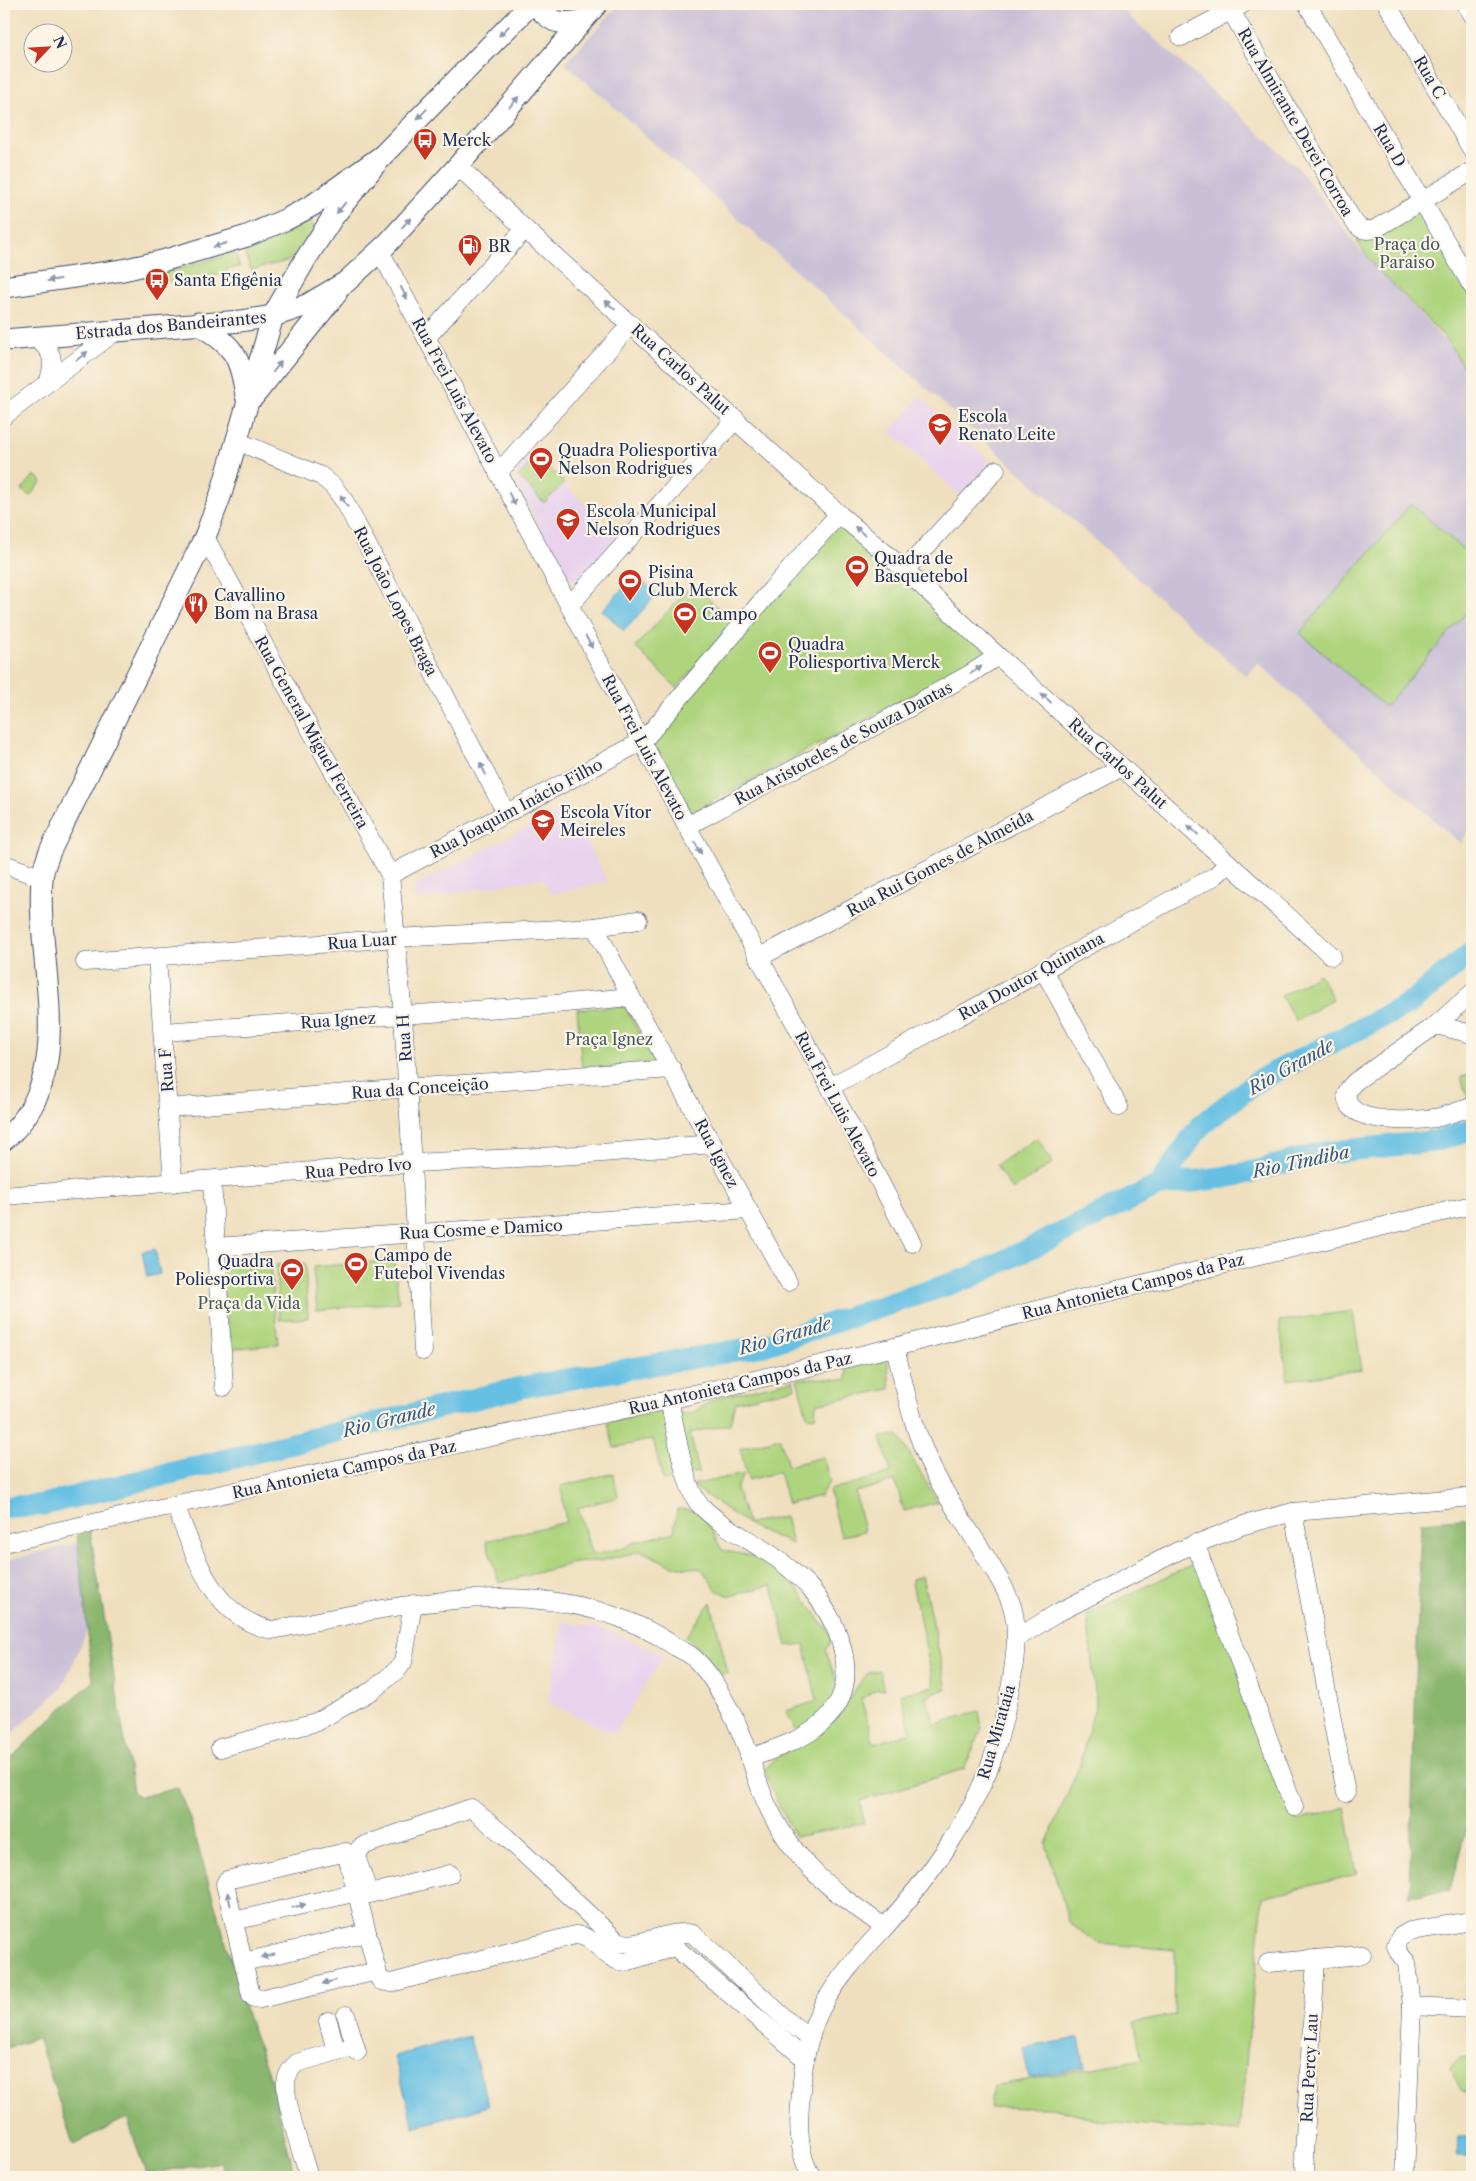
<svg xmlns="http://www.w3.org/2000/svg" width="1476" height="2181" font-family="'Libre Caslon Text',serif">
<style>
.built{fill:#e8d2ee}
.industrial{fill:#c9bfd7}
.green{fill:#aed47e;stroke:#64826e}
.forest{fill:#8ab66d;stroke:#527266}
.water{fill:#66c0e4;stroke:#4078a1}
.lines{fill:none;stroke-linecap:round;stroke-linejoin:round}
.river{stroke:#66c0e4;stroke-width:22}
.minor-casing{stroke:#3b496c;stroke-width:19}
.major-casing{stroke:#3b496c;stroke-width:23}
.minor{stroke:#fff;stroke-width:18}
.major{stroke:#fff;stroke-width:21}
.oneway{fill:#8d97ae}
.labels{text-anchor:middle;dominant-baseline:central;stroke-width:4.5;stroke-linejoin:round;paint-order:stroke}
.street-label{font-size:16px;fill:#1b2f5e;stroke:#fcf5e5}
.poi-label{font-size:16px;fill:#1b2f5e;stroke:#fcf5e5;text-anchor:start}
.park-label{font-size:16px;fill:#405866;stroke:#fcf5e5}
.water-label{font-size:18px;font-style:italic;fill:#325a86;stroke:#fcf5e5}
</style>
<rect width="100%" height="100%" fill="#fcf5e5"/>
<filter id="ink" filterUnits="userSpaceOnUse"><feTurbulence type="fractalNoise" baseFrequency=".02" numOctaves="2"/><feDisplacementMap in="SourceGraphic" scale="10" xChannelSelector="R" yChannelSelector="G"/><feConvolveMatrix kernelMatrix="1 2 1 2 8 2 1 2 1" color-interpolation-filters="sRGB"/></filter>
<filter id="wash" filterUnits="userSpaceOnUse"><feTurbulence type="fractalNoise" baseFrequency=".0096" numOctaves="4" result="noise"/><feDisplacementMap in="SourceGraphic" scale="20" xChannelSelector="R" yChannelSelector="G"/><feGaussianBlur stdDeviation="1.12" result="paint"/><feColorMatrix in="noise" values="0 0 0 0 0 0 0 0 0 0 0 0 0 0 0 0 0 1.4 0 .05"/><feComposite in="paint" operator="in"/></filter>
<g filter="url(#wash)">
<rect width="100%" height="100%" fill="#efdfbe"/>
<g class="built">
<path d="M 920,397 L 990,461 L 960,495 L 890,432 Z"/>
<path d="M 530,451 L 620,539 L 578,583 L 565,576 L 516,482 L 518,463 Z"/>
<path d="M 568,806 L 607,881 L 552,894 L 542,878 L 415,900 L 413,887 Z"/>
<path d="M 563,1621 L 605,1629 L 664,1655 L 614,1734 L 548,1702 Z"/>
</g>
<g class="industrial">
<path d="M 620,4 L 1116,4 L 1300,170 L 1357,246 L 1466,364 L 1472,389 L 1472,824 L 1461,844 L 1258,663 L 1246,676 L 565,63 Z"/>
<path d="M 85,1541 L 92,1619 L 62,1688 L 4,1741 L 4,1561 Z"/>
</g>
<g class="green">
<path d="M 1419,210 L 1472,301 L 1472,381 L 1447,340 L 1373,264 L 1357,242 Z"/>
<path d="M 310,221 L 316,229 L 299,254 L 287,261 L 251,270 L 244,251 Z"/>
<path d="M 235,253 L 240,267 L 227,269 L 227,274 L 152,283 L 152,276 Z"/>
<path d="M 538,456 L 564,483 L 544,503 L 518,476 Z"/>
<path d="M 34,475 L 42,481 L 30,496 L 22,490 Z"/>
<path d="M 1411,504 L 1472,557 L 1472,606 L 1385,707 L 1300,633 Z"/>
<path d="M 839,515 L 992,652 L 692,812 L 645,733 Z"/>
<path d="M 693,584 L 734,623 L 677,688 L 635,647 Z"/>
<path d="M 1319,974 L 1333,999 L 1296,1021 L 1281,996 Z"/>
<path d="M 625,1007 L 654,1059 L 652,1063 L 582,1070 L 577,1009 Z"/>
<path d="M 1472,1074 L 1472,1103 L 1469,1104 L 1461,1077 Z"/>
<path d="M 1037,1138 L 1053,1163 L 1012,1190 L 996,1165 Z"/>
<path d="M 269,1256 L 278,1344 L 230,1349 L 220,1262 Z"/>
<path d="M 394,1260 L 399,1302 L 317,1310 L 313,1267 Z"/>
<path d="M 305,1263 L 308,1318 L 279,1320 L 276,1265 Z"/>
<path d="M 1353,1311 L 1362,1370 L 1288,1380 L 1279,1321 Z"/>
<path d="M 887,1357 L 890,1389 L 816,1404 L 815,1417 L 807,1416 L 797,1379 L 816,1378 L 847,1380 L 847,1367 Z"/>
<path d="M 793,1380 L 795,1388 L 735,1402 L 730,1424 L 690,1433 L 699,1472 L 663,1481 L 653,1439 L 614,1448 L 608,1423 L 654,1412 L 690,1414 L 716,1398 Z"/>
<path d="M 898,1435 L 938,1502 L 904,1511 L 895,1481 L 855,1492 L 864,1532 L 841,1536 L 829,1490 L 891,1473 L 881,1437 Z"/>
<path d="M 780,1438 L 788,1466 L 823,1457 L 830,1481 L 820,1496 L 788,1504 L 779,1472 L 748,1480 L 740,1448 Z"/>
<path d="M 613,1473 L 618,1497 L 578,1508 L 592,1555 L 627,1547 L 632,1543 L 674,1532 L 677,1509 L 701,1511 L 722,1550 L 761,1558 L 787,1574 L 833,1638 L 826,1651 L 840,1692 L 799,1736 L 786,1711 L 817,1701 L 804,1644 L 787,1646 L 772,1585 L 730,1596 L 716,1590 L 702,1569 L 673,1566 L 641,1551 L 601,1561 L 574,1563 L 499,1583 L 486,1541 L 566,1522 L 561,1486 Z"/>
<path d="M 744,1474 L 736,1489 L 748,1523 L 785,1517 L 792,1544 L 752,1527 L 691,1485 Z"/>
<path d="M 1198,1562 L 1297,1821 L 1345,1807 L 1357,1874 L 1263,1898 L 1239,2131 L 1177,2128 L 1096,2120 L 1052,2108 L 990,2107 L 993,2086 L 1142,2059 L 1134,2023 L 1174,2015 L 1175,1950 L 1098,1943 L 1069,1923 L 1046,1844 L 1079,1767 L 1096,1702 L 1087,1614 Z"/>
<path d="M 922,1576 L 947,1689 L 935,1692 L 927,1698 L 935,1724 L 979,1711 L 982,1728 L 964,1769 L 860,1801 L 864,1823 L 795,1837 L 776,1800 L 764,1770 L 784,1752 L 838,1717 L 855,1689 L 868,1673 L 879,1670 L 884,1690 L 877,1689 L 861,1699 L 874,1744 L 911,1732 L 901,1694 L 934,1686 L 912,1583 L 912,1579 Z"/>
<path d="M 711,1602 L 728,1673 L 722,1675 L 686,1636 Z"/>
<path d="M 1461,2057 L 1472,2058 L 1472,2096 L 1461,2090 L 1450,2069 Z"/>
</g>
<g class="forest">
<path d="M 1472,1518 L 1472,1805 L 1450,1890 L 1409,1896 L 1421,1522 Z"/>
<path d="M 90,1531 L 133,1791 L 139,1797 L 178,1788 L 191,1822 L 248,2018 L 271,2081 L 295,2177 L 224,2177 L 221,2162 L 146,2174 L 127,2118 L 73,2144 L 38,2038 L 4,2049 L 4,1765 L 60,1710 L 93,1682 L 77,1534 Z"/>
</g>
<g class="water">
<path d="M 636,575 L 657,594 L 624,631 L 602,610 Z"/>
<path d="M 155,1249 L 160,1274 L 147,1277 L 142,1252 Z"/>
<path d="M 469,2036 L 489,2106 L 414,2127 L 394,2056 Z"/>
<path d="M 1079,2038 L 1085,2067 L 1029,2078 L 1023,2048 Z"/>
<path d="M 1458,2137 L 1472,2137 L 1472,2155 L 1457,2155 Z"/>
</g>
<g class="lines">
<g class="river">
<path d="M 1158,1186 L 1240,1175 L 1322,1153 L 1436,1141 L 1472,1130"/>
<path d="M 4,1507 L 41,1505 L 523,1387 L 762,1346 L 971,1277 L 1158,1186 L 1200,1126 L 1259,1080 L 1409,1004 L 1472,952"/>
</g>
</g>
</g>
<g filter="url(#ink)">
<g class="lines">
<defs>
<g id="minor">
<path d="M 1307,4 L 1472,286"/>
<path d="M 1387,4 L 1472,150"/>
<path d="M 1466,4 L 1472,14"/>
<path d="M 1231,11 L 1352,219 C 1359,229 1363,232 1375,229 L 1472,171"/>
<path d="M 1181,37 L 1243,4"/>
<path d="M 458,166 L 525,229 L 839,514 L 905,570 L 998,656 L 1332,956"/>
<path d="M 380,251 L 687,826 L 830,1087 L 912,1243"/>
<path d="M 427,337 L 525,229"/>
<path d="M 35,338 C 53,350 56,361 48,382"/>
<path d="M 4,416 L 116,331"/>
<path d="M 237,441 L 321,476 L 333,486 L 345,502 L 506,813"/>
<path d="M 498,473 L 631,324"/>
<path d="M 205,537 L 390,875 L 403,1015 L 423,1351"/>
<path d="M 905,570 L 996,470"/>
<path d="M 569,606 L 736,419"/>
<path d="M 687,826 L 905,710 L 970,674 L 998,656"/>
<path d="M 4,864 L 42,878"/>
<path d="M 390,875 L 643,741 L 772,589 L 839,514"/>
<path d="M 595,927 L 631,997 L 788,1282"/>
<path d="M 157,957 L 173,1183"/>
<path d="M 758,958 L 1122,767"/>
<path d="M 85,962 L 396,938 L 595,927 L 638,920"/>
<path d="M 1043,969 L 1119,1107"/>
<path d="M 1472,993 L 1436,1025 L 1356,1081 C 1349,1087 1343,1095 1349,1104 C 1360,1124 1415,1121 1435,1118 C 1447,1116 1460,1110 1472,1107"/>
<path d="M 1436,1025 L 1472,1034"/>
<path d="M 163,1032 L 544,1005 L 631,997"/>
<path d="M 830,1087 L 1215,876 L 1229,863"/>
<path d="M 168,1108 L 407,1088 L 672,1069"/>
<path d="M 212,1180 L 224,1387"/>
<path d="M 4,1196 L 413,1163 L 577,1155 L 713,1144"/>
<path d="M 215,1247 C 393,1234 570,1224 748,1210"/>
<path d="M 669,1400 C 675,1424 684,1489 700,1505 C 723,1529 758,1543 784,1564 C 793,1572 804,1580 812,1590 C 841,1627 865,1685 822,1723 C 802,1741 774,1749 750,1758"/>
<path d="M 175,1505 C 196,1556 211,1617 272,1630 C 404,1605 557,1565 676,1647 C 683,1651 691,1654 696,1660 C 713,1676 725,1701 736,1722 C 750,1749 755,1781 769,1809 C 798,1867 833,1891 884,1927"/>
<path d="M 1293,1512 L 1346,1793"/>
<path d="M 4,1543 L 294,1478 L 669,1400 L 895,1347 L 1075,1300 L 1472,1205"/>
<path d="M 1195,1543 L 1294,1807"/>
<path d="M 1017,1638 L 1059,1612 L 1178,1551 L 1244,1525 L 1293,1512 L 1472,1497"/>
<path d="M 220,1748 L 316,1722 L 373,1690 L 398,1669 L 403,1662 L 413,1604"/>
<path d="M 450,1874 L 369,1894 L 357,1859 L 360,1848 L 365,1845 L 471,1808 L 506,1837 L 618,1942 C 642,1949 668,1928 693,1934 L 789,2022 L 810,2038"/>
<path d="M 234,1921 L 357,1892"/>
<path d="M 244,1962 L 367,1933"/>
<path d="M 1268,1963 L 1362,1955"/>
<path d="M 377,1971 L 260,1999 L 254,1998 L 251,1995 L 225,1884 L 227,1880 L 346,1852 L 379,1978 L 381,1981 L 391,1983 L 575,1935 C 596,1935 604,1962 626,1962 L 675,1947 L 805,2059"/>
<path d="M 1412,2006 L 1472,2009"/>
<path d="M 346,2015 L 357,2052"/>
<path d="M 328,2021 L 336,2051"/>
<path d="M 309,2177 C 303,2157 284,2101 286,2082 C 287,2074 291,2068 297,2063 L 355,2046"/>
<path d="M 812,2177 C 799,2157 798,2129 800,2105 C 802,2072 806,2037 822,2007 C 839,1976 862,1952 885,1927 C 929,1877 969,1823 992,1760 C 1004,1725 1023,1646 1013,1610 C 1008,1591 996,1574 986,1557 C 968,1528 948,1500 933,1470 C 913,1431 905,1389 895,1347"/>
<path d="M 1306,2177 L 1304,2154 L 1316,1959"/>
<path d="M 1405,2177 L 1412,2006 L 1407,1963 L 1399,1953 L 1396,1946 L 1400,1937 L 1410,1931 L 1472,1921"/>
</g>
<g id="major">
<path d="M 535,4 C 552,22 555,25 580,21"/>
<path d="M 4,287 L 123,270 L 162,261 L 247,236 L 287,219 L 313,205 L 382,156 L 531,4"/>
<path d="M 198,323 C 233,347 240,353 246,396"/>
<path d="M 4,340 L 241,321 L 273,316 L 307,305 L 346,282 L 387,244 L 458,166 L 597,4"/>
<path d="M 253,397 L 336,294"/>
<path d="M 4,1140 C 81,1076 35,965 42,880 C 42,870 47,860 50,851 L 205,537 L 221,494 L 273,316 L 305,260 L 333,217 L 382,156"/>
</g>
</defs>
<use href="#minor" class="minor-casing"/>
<use href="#major" class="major-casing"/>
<use href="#minor" class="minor"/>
<use href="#major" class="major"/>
</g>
<defs><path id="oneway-solid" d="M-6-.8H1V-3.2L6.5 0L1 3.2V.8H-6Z" transform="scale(1.25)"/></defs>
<g class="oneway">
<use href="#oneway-solid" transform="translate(504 31) rotate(135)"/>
<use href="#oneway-solid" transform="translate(514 102) rotate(-49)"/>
<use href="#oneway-solid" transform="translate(422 114) rotate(134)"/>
<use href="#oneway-solid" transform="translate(341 208) rotate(129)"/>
<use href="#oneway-solid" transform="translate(406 223) rotate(-48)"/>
<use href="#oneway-solid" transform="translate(220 245) rotate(162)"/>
<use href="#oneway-solid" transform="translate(54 280) rotate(171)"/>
<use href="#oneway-solid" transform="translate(404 293) rotate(63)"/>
<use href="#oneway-solid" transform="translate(610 305) rotate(-138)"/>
<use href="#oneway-solid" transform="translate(82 356) rotate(-37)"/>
<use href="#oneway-solid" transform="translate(277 367) rotate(-52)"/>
<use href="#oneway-solid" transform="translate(512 499) rotate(62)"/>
<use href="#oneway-solid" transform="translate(344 501) rotate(-122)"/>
<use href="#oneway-solid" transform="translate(860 531) rotate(-139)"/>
<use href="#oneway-solid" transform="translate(589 642) rotate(61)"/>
<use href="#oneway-solid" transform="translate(976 670) rotate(-33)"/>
<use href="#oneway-solid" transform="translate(1046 698) rotate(-138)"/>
<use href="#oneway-solid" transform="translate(483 769) rotate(-117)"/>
<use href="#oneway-solid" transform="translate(1193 830) rotate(-138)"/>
<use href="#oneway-solid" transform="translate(698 848) rotate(61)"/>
<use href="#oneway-solid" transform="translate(229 1899) rotate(-103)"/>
<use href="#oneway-solid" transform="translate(299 1906) rotate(-14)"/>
<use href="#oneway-solid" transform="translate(268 1956) rotate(167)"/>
<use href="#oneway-solid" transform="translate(329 1982) rotate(166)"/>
</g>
</g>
<defs>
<symbol id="bus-pin" viewBox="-11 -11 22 30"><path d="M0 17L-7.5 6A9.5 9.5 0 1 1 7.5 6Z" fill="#c8321e" stroke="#fcf5e5"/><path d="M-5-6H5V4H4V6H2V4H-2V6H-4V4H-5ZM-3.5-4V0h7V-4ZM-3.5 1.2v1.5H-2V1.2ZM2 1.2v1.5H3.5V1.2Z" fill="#fff"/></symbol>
<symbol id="fuel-pin" viewBox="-11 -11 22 30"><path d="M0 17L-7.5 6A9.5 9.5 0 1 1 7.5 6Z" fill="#c8321e" stroke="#fcf5e5"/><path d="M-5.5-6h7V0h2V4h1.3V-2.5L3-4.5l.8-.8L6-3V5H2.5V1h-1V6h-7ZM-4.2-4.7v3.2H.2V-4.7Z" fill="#fff"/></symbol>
<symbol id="school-pin" viewBox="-11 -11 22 30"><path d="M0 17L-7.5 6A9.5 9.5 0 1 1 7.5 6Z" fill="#c8321e" stroke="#fcf5e5"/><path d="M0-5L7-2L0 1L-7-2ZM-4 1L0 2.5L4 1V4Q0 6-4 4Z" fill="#fff"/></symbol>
<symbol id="stadium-pin" viewBox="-11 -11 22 30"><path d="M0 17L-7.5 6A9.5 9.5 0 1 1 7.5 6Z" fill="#c8321e" stroke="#fcf5e5"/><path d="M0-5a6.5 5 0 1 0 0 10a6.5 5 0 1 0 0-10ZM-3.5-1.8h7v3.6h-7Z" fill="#fff"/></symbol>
<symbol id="restaurant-pin" viewBox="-11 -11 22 30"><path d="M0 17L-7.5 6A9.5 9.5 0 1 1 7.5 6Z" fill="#c8321e" stroke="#fcf5e5"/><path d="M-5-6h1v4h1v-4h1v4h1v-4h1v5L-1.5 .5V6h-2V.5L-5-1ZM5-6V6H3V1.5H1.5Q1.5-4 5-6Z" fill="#fff"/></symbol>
</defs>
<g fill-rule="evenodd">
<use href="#bus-pin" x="411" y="126" width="28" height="38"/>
<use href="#fuel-pin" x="456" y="232" width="28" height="38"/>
<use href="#bus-pin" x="143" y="266" width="28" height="38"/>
<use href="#school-pin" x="926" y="411" width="28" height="38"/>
<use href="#stadium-pin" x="527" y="445" width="28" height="38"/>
<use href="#school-pin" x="554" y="506" width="28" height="38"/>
<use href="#stadium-pin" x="843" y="553" width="28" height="38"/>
<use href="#stadium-pin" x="616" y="567" width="28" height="38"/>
<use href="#restaurant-pin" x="182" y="590" width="28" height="38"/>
<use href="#stadium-pin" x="671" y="600" width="28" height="38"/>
<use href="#stadium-pin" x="756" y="639" width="28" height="38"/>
<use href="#school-pin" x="529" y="807" width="28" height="38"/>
<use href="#stadium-pin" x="342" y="1250" width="28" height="38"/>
<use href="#stadium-pin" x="278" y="1256" width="28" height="38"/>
</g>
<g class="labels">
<g class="street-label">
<text transform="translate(1430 77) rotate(60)">Rua C</text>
<text transform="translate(1296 122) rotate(60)">Rua Almirante Derei Corroa</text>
<text transform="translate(1390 145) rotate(59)">Rua D</text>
<text transform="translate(171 325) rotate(-5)">Estrada dos Bandeirantes</text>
<text transform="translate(681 369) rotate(42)">Rua Carlos Palut</text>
<text transform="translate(455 390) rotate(62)">Rua Frei Luis Alevato</text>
<text transform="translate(396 601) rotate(63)">Rua João Lopes Braga</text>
<text transform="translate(312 732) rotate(61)">Rua General Miguel Ferreira</text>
<text transform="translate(843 743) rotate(-28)">Rua Aristoteles de Souza Dantas</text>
<text transform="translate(645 747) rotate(62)">Rua Frei Luis Alevato</text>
<text transform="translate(1118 763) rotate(42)">Rua Carlos Palut</text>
<text transform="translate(516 808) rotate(-28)">Rua Joaquim Inácio Filho</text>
<text transform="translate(940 863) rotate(-28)">Rua Rui Gomes de Almeida</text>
<text transform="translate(362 941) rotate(-4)">Rua Luar</text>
<text transform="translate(1031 976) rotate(-29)">Rua Doutor Quintana</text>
<text transform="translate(338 1020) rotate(-4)">Rua Ignez</text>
<text transform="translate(404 1038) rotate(-94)">Rua H</text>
<text transform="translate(166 1070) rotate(-94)">Rua F</text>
<text transform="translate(420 1088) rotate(-4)">Rua da Conceição</text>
<text transform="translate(838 1104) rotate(62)">Rua Frei Luis Alevato</text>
<text transform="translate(717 1153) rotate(62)">Rua Ignez</text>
<text transform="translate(358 1168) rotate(-5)">Rua Pedro Ivo</text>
<text transform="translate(481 1229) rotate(-3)">Rua Cosme e Damico</text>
<text transform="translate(1133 1286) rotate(-14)">Rua Antonieta Campos da Paz</text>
<text transform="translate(740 1383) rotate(-13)">Rua Antonieta Campos da Paz</text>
<text transform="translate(344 1469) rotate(-12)">Rua Antonieta Campos da Paz</text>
<text transform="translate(996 1732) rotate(-74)">Rua Mirataia</text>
<text transform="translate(1309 2068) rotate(-87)">Rua Percy Lau</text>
</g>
<g class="poi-label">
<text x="442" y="140">Merck</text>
<text x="488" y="246">BR</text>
<text x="174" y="280">Santa Efigênia</text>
<text x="958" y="416">Escola<tspan x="958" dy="18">Renato Leite</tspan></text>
<text x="558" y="450">Quadra Poliesportiva<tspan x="558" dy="18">Nelson Rodrigues</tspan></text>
<text x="586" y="511">Escola Municipal<tspan x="586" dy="18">Nelson Rodrigues</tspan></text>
<text x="874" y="558">Quadra de<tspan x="874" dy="18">Basquetebol</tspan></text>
<text x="648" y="572">Pisina<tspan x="648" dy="18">Club Merck</tspan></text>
<text x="214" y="595">Cavallino<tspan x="214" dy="18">Bom na Brasa</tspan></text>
<text x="702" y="614">Campo</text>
<text x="788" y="644">Quadra<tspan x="788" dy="18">Poliesportiva Merck</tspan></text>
<text x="560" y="812">Escola Vítor<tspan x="560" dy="18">Meireles</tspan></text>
<text x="374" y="1255">Campo de<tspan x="374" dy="18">Futebol Vivendas</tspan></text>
<text x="274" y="1261" text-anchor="end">Quadra<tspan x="274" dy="18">Poliesportiva</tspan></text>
</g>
<g class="park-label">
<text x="1407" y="244">Praça do<tspan x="1407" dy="18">Paraiso</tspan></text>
<text x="609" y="1039">Praça Ignez</text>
<text x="249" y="1303">Praça da Vida</text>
</g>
<g class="water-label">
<text transform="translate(1291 1067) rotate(-29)">Rio Grande</text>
<text transform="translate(1301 1162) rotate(-12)">Rio Tindiba</text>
<text transform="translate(785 1336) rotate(-16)">Rio Grande</text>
<text transform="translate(389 1420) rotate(-14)">Rio Grande</text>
</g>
</g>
<rect width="1476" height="2181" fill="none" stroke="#fcf5e5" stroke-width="20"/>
<g transform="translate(48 48) rotate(65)"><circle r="24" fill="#fcf5e5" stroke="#a2a6af"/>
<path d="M0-4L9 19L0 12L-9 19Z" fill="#c8321e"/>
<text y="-8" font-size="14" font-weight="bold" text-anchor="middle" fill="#1b2f5e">N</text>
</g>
</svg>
